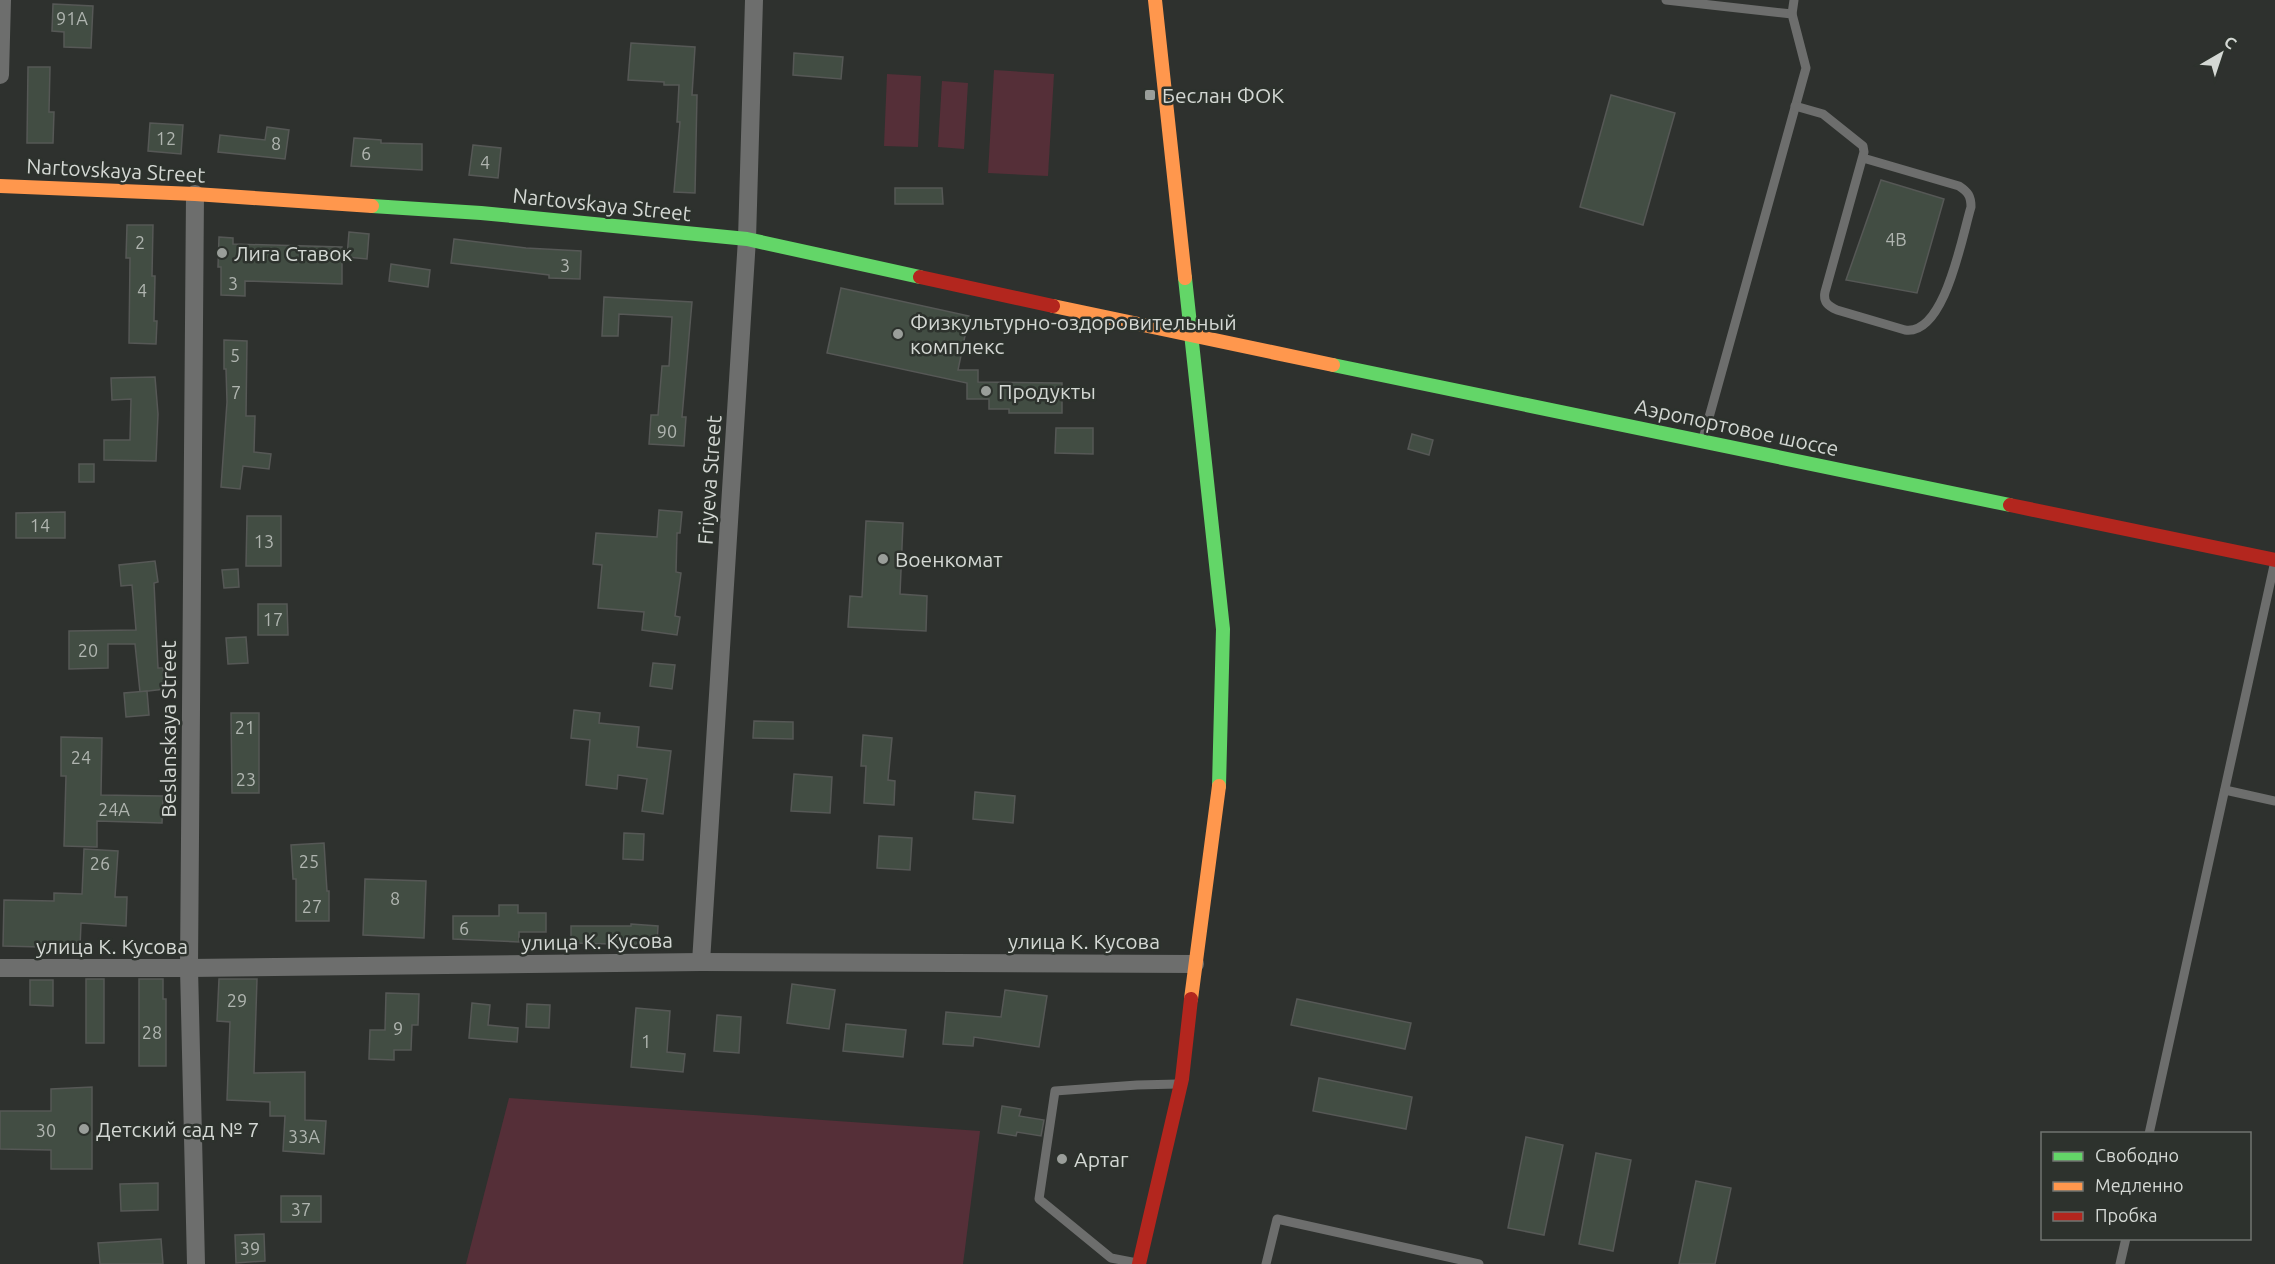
<svg xmlns="http://www.w3.org/2000/svg" width="2275" height="1264" font-family="Ubuntu,sans-serif">
<style>
.green{fill:#552f38}
.building{fill:#424d43;stroke:#565856;stroke-width:1.5}
.lines{fill:none;stroke-linecap:round;stroke-linejoin:round}
.lane{stroke:#6d6e6d;stroke-width:9}
.street{stroke:#6d6e6d;stroke-width:18}
.fast{stroke:#63d668;stroke-width:14}
.slow{stroke:#ff974d;stroke-width:14}
.jam{stroke:#b3261e;stroke-width:14}
.poi-dot{fill:#9a9e9a;stroke:#2d322d;stroke-width:2}
.labels{text-anchor:middle;dominant-baseline:central;stroke-width:5;stroke-linejoin:round;paint-order:stroke}
.number-label{font-size:18px;fill:#b0b5b0}
.poi-label{font-size:21px;fill:#d4d8d4;stroke:#2d322d;text-anchor:start}
.street-label{font-size:21px;fill:#d4d8d4;stroke:#2d322d}
</style>
<rect width="100%" height="100%" fill="#2e312e"/>
<g class="green">
<path d="M 994,70 L 1054,74 L 1048,176 L 988,173 Z"/>
<path d="M 887,74 L 921,76 L 918,147 L 884,146 Z"/>
<path d="M 942,81 L 968,83 L 964,149 L 938,147 Z"/>
<path d="M 509,1098 L 980,1131 L 963,1264 L 466,1264 Z"/>
</g>
<g class="building">
<path d="M 53,4 L 93,6 L 91,48 L 64,47 L 64,32 L 52,31 Z"/>
<path d="M 631,43 L 695,47 L 692,95 L 697,95 L 695,193 L 674,192 L 680,122 L 677,122 L 679,85 L 664,85 L 664,82 L 628,80 Z"/>
<path d="M 794,53 L 843,57 L 841,79 L 793,75 Z"/>
<path d="M 28,67 L 50,67 L 49,112 L 54,112 L 53,143 L 27,143 Z"/>
<path d="M 1611,95 L 1675,113 L 1643,225 L 1580,207 Z"/>
<path d="M 150,123 L 183,125 L 181,154 L 148,151 Z"/>
<path d="M 267,127 L 289,130 L 285,159 L 218,152 L 220,135 L 265,140 Z"/>
<path d="M 354,138 L 381,140 L 381,143 L 422,144 L 422,170 L 351,166 Z"/>
<path d="M 473,145 L 501,148 L 498,178 L 469,175 Z"/>
<path d="M 1881,180 L 1944,199 L 1917,293 L 1846,280 Z"/>
<path d="M 895,188 L 942,188 L 943,204 L 895,204 Z"/>
<path d="M 127,225 L 153,225 L 152,276 L 155,276 L 154,321 L 157,321 L 156,344 L 129,343 L 130,258 L 126,258 Z"/>
<path d="M 349,232 L 369,234 L 367,259 L 347,257 Z"/>
<path d="M 219,237 L 233,238 L 233,244 L 342,247 L 342,284 L 245,281 L 245,296 L 221,295 L 221,267 L 218,267 Z"/>
<path d="M 454,239 L 526,248 L 581,251 L 580,279 L 549,278 L 549,275 L 451,263 Z"/>
<path d="M 391,264 L 430,270 L 428,287 L 389,281 Z"/>
<path d="M 841,288 L 969,316 L 958,370 L 978,370 L 978,382 L 1062,383 L 1062,413 L 1009,413 L 1009,409 L 989,409 L 989,399 L 967,399 L 967,383 L 827,353 Z"/>
<path d="M 604,297 L 692,302 L 682,417 L 686,417 L 684,446 L 649,444 L 651,415 L 658,415 L 662,366 L 669,366 L 672,317 L 619,314 L 618,336 L 602,336 Z"/>
<path d="M 224,340 L 247,341 L 246,416 L 255,416 L 254,452 L 271,454 L 269,469 L 243,466 L 240,489 L 221,487 L 227,402 L 226,369 L 224,369 Z"/>
<path d="M 155,377 L 158,414 L 156,461 L 104,460 L 104,440 L 130,440 L 131,399 L 112,400 L 111,378 Z"/>
<path d="M 1056,428 L 1093,428 L 1093,454 L 1055,453 Z"/>
<path d="M 1412,434 L 1433,440 L 1429,455 L 1408,449 Z"/>
<rect x="79" y="464" width="15" height="18"/>
<path d="M 659,510 L 682,512 L 680,533 L 677,533 L 676,572 L 681,573 L 675,616 L 680,617 L 677,635 L 642,630 L 644,612 L 598,608 L 602,565 L 593,564 L 596,533 L 657,537 Z"/>
<path d="M 65,512 L 65,538 L 16,538 L 16,513 Z"/>
<path d="M 247,516 L 281,516 L 281,566 L 246,566 Z"/>
<path d="M 866,521 L 903,523 L 900,594 L 927,596 L 926,631 L 848,627 L 850,596 L 862,597 Z"/>
<path d="M 155,561 L 158,582 L 154,583 L 158,668 L 163,668 L 165,689 L 140,692 L 135,644 L 108,644 L 108,668 L 69,669 L 69,631 L 136,630 L 132,585 L 121,586 L 119,565 Z"/>
<path d="M 238,569 L 239,587 L 224,588 L 222,570 Z"/>
<path d="M 258,604 L 287,604 L 288,635 L 258,635 Z"/>
<path d="M 246,637 L 248,663 L 228,664 L 226,638 Z"/>
<path d="M 653,663 L 675,665 L 672,689 L 650,686 Z"/>
<path d="M 147,691 L 149,715 L 126,717 L 124,693 Z"/>
<path d="M 574,710 L 600,713 L 599,723 L 639,727 L 637,747 L 671,751 L 663,814 L 642,811 L 647,779 L 618,775 L 617,789 L 586,785 L 590,740 L 571,738 Z"/>
<path d="M 231,713 L 259,713 L 259,793 L 232,793 Z"/>
<path d="M 754,721 L 793,722 L 793,739 L 753,738 Z"/>
<path d="M 863,735 L 892,738 L 888,780 L 895,781 L 894,805 L 864,803 L 866,766 L 861,766 Z"/>
<path d="M 61,737 L 102,738 L 101,795 L 163,796 L 162,823 L 97,821 L 97,847 L 64,846 L 66,776 L 61,776 Z"/>
<path d="M 794,774 L 832,777 L 830,813 L 791,811 Z"/>
<path d="M 975,792 L 1015,796 L 1013,823 L 973,819 Z"/>
<path d="M 624,833 L 644,834 L 643,860 L 623,859 Z"/>
<path d="M 879,836 L 912,838 L 910,870 L 877,868 Z"/>
<path d="M 324,843 L 327,891 L 329,891 L 329,921 L 296,921 L 296,879 L 293,879 L 291,845 Z"/>
<path d="M 84,849 L 118,851 L 115,897 L 127,897 L 126,926 L 81,923 L 80,948 L 3,946 L 4,900 L 54,901 L 54,893 L 82,894 Z"/>
<path d="M 365,879 L 426,881 L 424,938 L 363,935 Z"/>
<path d="M 499,905 L 518,905 L 518,913 L 546,913 L 546,932 L 519,932 L 519,942 L 453,939 L 453,916 L 499,916 Z"/>
<path d="M 631,924 L 658,926 L 657,945 L 571,943 L 571,926 L 631,926 Z"/>
<rect x="86" y="979" width="18" height="64"/>
<path d="M 139,979 L 163,979 L 163,999 L 166,999 L 166,1066 L 139,1066 Z"/>
<path d="M 219,979 L 257,979 L 254,1073 L 305,1072 L 305,1120 L 326,1121 L 324,1154 L 283,1151 L 285,1116 L 270,1116 L 270,1102 L 227,1100 L 230,1022 L 217,1021 Z"/>
<path d="M 30,980 L 53,980 L 53,1006 L 30,1005 Z"/>
<path d="M 792,984 L 835,990 L 829,1029 L 787,1023 Z"/>
<path d="M 1005,990 L 1047,996 L 1039,1047 L 974,1037 L 973,1046 L 943,1044 L 946,1012 L 1001,1017 Z"/>
<path d="M 386,993 L 419,994 L 418,1025 L 412,1025 L 411,1050 L 394,1050 L 394,1060 L 369,1059 L 370,1030 L 385,1030 Z"/>
<path d="M 1297,999 L 1411,1023 L 1405,1049 L 1291,1025 Z"/>
<path d="M 472,1003 L 490,1005 L 488,1025 L 518,1028 L 517,1042 L 469,1038 Z"/>
<path d="M 527,1004 L 550,1005 L 549,1028 L 526,1027 Z"/>
<path d="M 636,1008 L 670,1011 L 667,1052 L 685,1054 L 683,1072 L 631,1067 Z"/>
<path d="M 717,1015 L 741,1017 L 739,1053 L 714,1051 Z"/>
<path d="M 846,1024 L 906,1030 L 903,1057 L 843,1051 Z"/>
<path d="M 1319,1078 L 1412,1097 L 1406,1129 L 1313,1111 Z"/>
<path d="M 92,1087 L 92,1169 L 51,1169 L 51,1150 L 0,1149 L 0,1111 L 51,1111 L 51,1089 Z"/>
<path d="M 1002,1106 L 1021,1109 L 1019,1116 L 1044,1120 L 1041,1136 L 1017,1132 L 1016,1136 L 998,1133 Z"/>
<path d="M 1526,1137 L 1563,1145 L 1544,1235 L 1508,1228 Z"/>
<path d="M 1596,1153 L 1631,1160 L 1613,1251 L 1579,1244 Z"/>
<path d="M 1696,1181 L 1731,1188 L 1715,1264 L 1679,1264 Z"/>
<path d="M 158,1183 L 158,1210 L 121,1211 L 120,1184 Z"/>
<rect x="281" y="1196" width="40" height="26"/>
<path d="M 264,1234 L 265,1261 L 236,1263 L 235,1235 Z"/>
<path d="M 161,1239 L 163,1264 L 100,1264 L 98,1243 Z"/>
</g>
<g class="lines">
<g class="lane">
<path d="M 1666,0 L 1792,14 L 1806,68 L 1703,439"/>
<path d="M 1792,14 L 1794,0"/>
<path d="M 1795,106 L 1823,114 L 1863,146 L 1864,152 L 1825,292 C 1823,302 1828,306 1837,310 L 1905,330 C 1945,336 1962,236 1971,207 C 1971,196 1968,192 1959,186 L 1863,158"/>
<path d="M 2225,790 L 2275,801"/>
<path d="M 2149,1134 L 2275,561"/>
<path d="M 1137,1263 L 1111,1258 L 1039,1199 L 1055,1091 L 1137,1085 L 1178,1084"/>
<path d="M 1266,1264 L 1277,1219 L 1479,1264"/>
<path d="M 2120,1264 L 2126,1238"/>
</g>
<g class="street">
<path d="M 0,75 L 2,0"/>
<path d="M 195,194 L 189,968 L 196,1264"/>
<path d="M 701,962 L 747,239 L 754,0"/>
<path d="M 0,968 L 189,968 L 701,962 L 1195,964"/>
</g>
<g class="fast">
<path d="M 372,206 L 481,213 L 747,239 L 920,277"/>
<path d="M 1185,278 L 1223,629 L 1219,786"/>
<path d="M 1333,365 L 2010,505"/>
</g>
<g class="slow">
<path d="M 1155,0 L 1185,278"/>
<path d="M 0,186 L 195,194 L 372,206"/>
<path d="M 1053,306 L 1333,365"/>
<path d="M 1191,999 L 1219,786"/>
</g>
<g class="jam">
<path d="M 920,277 L 1053,306"/>
<path d="M 2010,505 L 2275,560"/>
<path d="M 1139,1264 L 1182,1079 L 1191,999"/>
</g>
</g>
<g class="poi-dot">
<rect x="1144" y="89" width="12" height="12" rx="3"/>
<circle cx="222" cy="253" r="6"/>
<circle cx="898" cy="334" r="6"/>
<circle cx="986" cy="391" r="6"/>
<circle cx="883" cy="559" r="6"/>
<circle cx="84" cy="1129" r="6"/>
<circle cx="1062" cy="1159" r="6"/>
</g>
<g class="labels">
<g class="number-label">
<text x="72" y="18">91А</text>
<text x="166" y="138">12</text>
<text x="276" y="143">8</text>
<text x="366" y="153">6</text>
<text x="485" y="162">4</text>
<text x="1896" y="239">4В</text>
<text x="140" y="242">2</text>
<text x="565" y="265">3</text>
<text x="233" y="283">3</text>
<text x="142" y="290">4</text>
<text x="235" y="355">5</text>
<text x="236" y="392">7</text>
<text x="667" y="431">90</text>
<text x="40" y="525">14</text>
<text x="264" y="541">13</text>
<text x="273" y="619">17</text>
<text x="88" y="650">20</text>
<text x="245" y="727">21</text>
<text x="81" y="757">24</text>
<text x="246" y="779">23</text>
<text x="114" y="809">24А</text>
<text x="309" y="861">25</text>
<text x="100" y="863">26</text>
<text x="395" y="898">8</text>
<text x="312" y="906">27</text>
<text x="464" y="928">6</text>
<text x="237" y="1000">29</text>
<text x="398" y="1028">9</text>
<text x="152" y="1032">28</text>
<text x="646" y="1041">1</text>
<text x="46" y="1130">30</text>
<text x="304" y="1136">33А</text>
<text x="301" y="1209">37</text>
<text x="250" y="1248">39</text>
</g>
<g class="poi-label">
<text x="1162" y="95">Беслан ФОК</text>
<text x="234" y="253">Лига Ставок</text>
<text x="910" y="322">Физкультурно-оздоровительный<tspan x="910" dy="24">комплекс</tspan></text>
<text x="998" y="391">Продукты</text>
<text x="895" y="559">Военкомат</text>
<text x="96" y="1129">Детский сад № 7</text>
<text x="1074" y="1159">Артаг</text>
</g>
<g class="street-label">
<text transform="translate(116 170) rotate(3)">Nartovskaya Street</text>
<text transform="translate(602 204) rotate(6)">Nartovskaya Street</text>
<text transform="translate(1737 427) rotate(12)">Аэропортовое шоссе</text>
<text transform="translate(709 480) rotate(-86)">Friyeva Street</text>
<text transform="translate(168 729) rotate(-90)">Beslanskaya Street</text>
<text transform="translate(597 941) rotate(-1)">улица К. Кусова</text>
<text x="1084" y="941">улица К. Кусова</text>
<text x="112" y="946">улица К. Кусова</text>
</g>
</g>
<rect x="2041" y="1132" width="210" height="108" fill="#2d322d" stroke="#707470" stroke-width="1.5"/>
<rect x="2053" y="1152" width="30" height="9" fill="#63d668" stroke="#707470" stroke-width="1.5"/>
<text x="2095" y="1162" font-size="18" fill="#d4d8d4">Свободно</text>
<rect x="2053" y="1182" width="30" height="9" fill="#ff974d" stroke="#707470" stroke-width="1.5"/>
<text x="2095" y="1192" font-size="18" fill="#d4d8d4">Медленно</text>
<rect x="2053" y="1212" width="30" height="9" fill="#b3261e" stroke="#707470" stroke-width="1.5"/>
<text x="2095" y="1222" font-size="18" fill="#d4d8d4">Пробка</text>
<g transform="translate(2221 54) rotate(39)" stroke="#2d322d" stroke-width="4.5" paint-order="stroke">
<path d="M0-4.5L10 22L0 15L-10 22Z" fill="#d4d8d4"/>
<text y="-9" font-size="16" font-weight="bold" text-anchor="middle" fill="#d4d8d4">С</text>
</g>
</svg>
